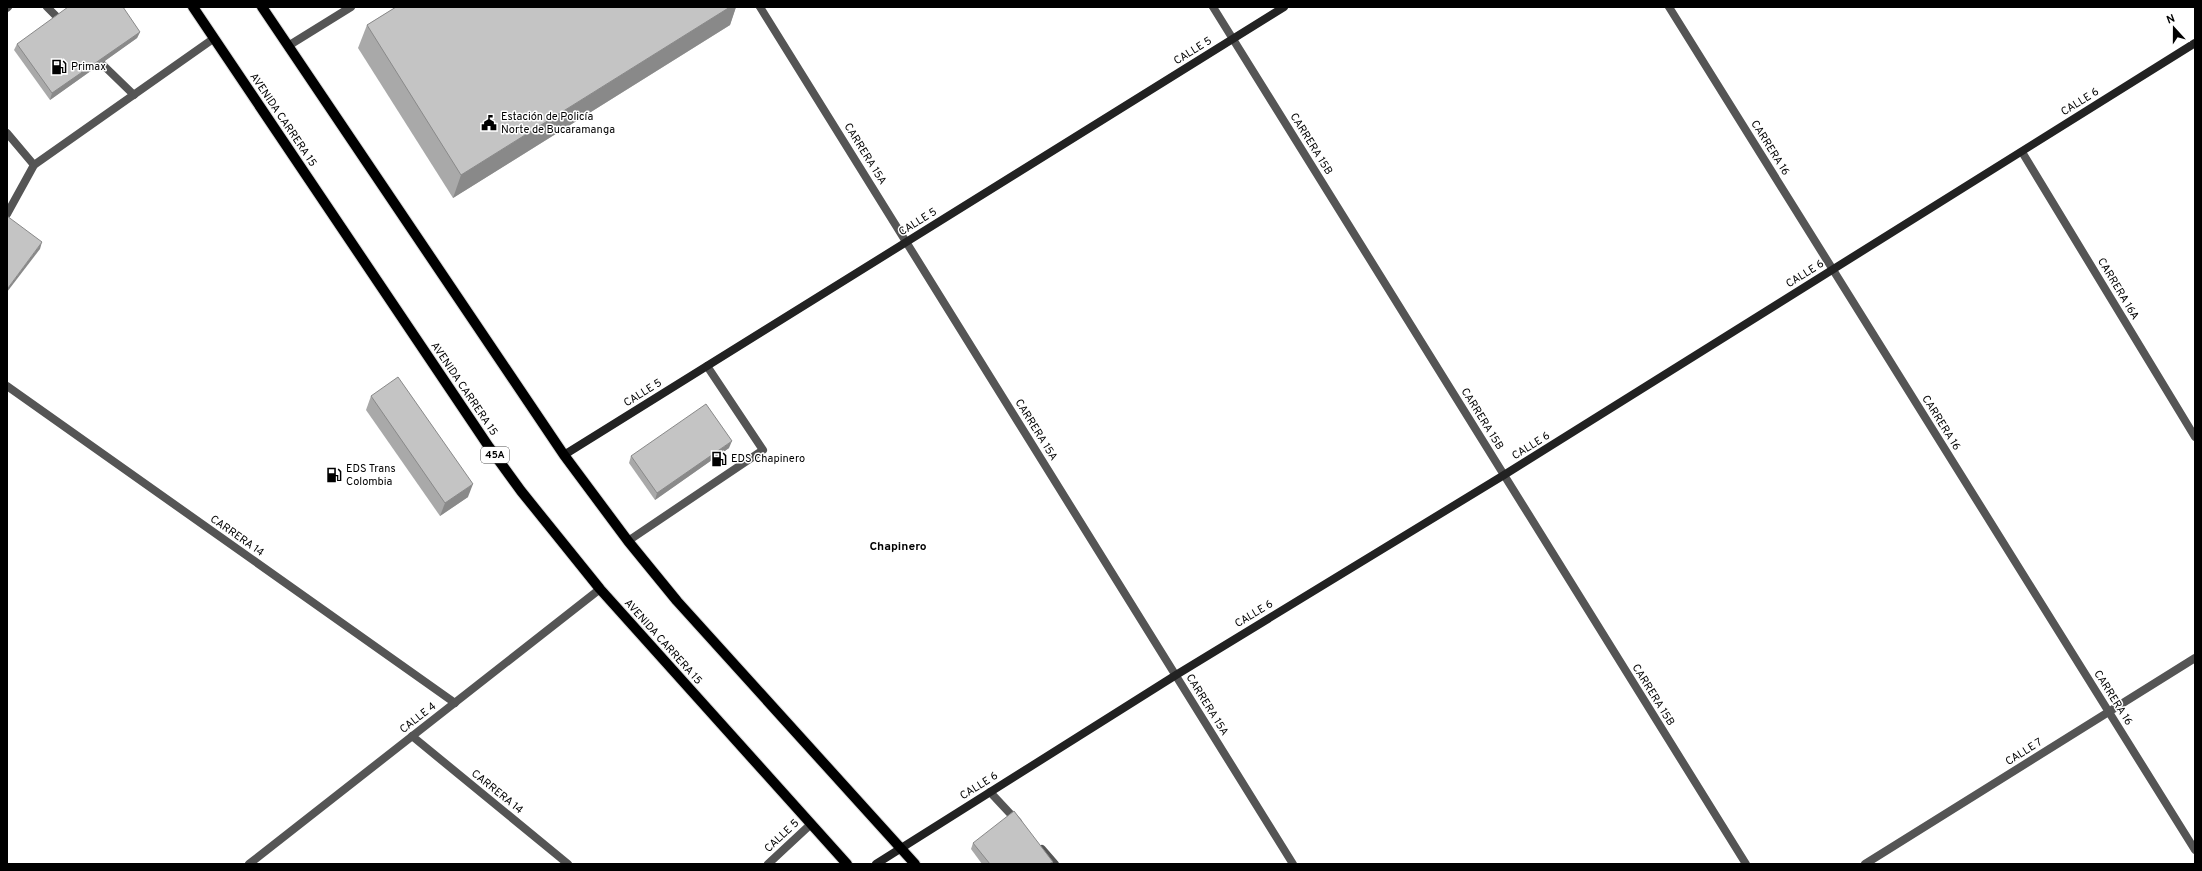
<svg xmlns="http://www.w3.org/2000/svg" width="2202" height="871" font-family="Overpass,sans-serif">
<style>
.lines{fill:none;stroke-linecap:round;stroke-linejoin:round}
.primary-casing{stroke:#dbdbdb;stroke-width:12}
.lane{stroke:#555;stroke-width:8}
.street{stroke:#555;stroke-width:8}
.secondary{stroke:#222;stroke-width:8}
.primary{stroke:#000;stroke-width:10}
.wall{fill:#a9a9a9}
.shaded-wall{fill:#898989}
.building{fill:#c4c4c4;stroke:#898989}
.labels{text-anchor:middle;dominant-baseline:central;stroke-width:3;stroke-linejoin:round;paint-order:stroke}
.shield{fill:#fff;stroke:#4c4c4c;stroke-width:1}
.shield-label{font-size:10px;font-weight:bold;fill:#000}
.street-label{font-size:11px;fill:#000;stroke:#fff}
.poi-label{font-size:11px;fill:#000;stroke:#fff;text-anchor:start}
.neighbourhood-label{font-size:12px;font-weight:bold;fill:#000;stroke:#fff}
</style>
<rect width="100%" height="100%" fill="#fff"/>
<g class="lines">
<defs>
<g id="primary">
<path d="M 193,7 L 489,447 L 521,491 L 600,589 L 847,864"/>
<path d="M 262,7 L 564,455 L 628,541 L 677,601 L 915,864"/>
</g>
</defs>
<use href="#primary" class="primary-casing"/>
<g class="lane">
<path d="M 47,7 L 60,20"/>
<path d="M 102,64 L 134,95"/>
<path d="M 7,133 L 34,165"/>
<path d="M 2022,152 L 2195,437"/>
<path d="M 7,214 L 34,165 L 213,39"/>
<path d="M 628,541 L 763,450 L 707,366"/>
<path d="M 990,792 L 1018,822"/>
<path d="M 1042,849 L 1055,864"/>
</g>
<g class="street">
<path d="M 760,7 L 1293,864"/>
<path d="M 1213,7 L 1746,864"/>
<path d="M 1669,7 L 2195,850"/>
<path d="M 7,8 L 8,7"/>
<path d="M 288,46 L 351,7"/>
<path d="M 7,386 L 455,703"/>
<path d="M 412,736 L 568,864"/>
<path d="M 249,864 L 600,589"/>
<path d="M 768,864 L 811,824"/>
<path d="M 1865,864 L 2195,658"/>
</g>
<g class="secondary">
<path d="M 564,455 L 1284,7"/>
<path d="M 876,864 L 1176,675 L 1504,475 L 2195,43"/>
</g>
<use href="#primary" class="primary"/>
</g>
<g class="wall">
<path d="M 396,7 L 736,7 L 730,25 L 453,198 L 358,48 L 367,25 Z"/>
<path d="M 140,32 L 137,38 L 50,100 L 14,50 L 17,44 Z"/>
<path d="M 371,396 L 468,497 L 440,516 L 366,410 Z"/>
<path d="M 729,448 L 655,500 L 629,463 L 631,456 Z"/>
<path d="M 973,843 L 1053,862 L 1052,864 L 982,864 L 971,849 Z"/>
</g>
<g class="shaded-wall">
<path d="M 730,7 L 736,7 L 730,25 L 453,198 L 461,175 Z"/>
<path d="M 140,32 L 137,38 L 50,100 L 52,93 Z"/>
<path d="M 42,242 L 40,249 L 7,292 L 8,288 Z"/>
<path d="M 732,441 L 729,448 L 655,500 L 657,493 Z"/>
<path d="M 473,484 L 468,497 L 440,516 L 445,503 Z"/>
</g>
<g class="building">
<path d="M 68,7 L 123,7 L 140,32 L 52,93 L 17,44 Z"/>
<path d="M 396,7 L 730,7 L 461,175 L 367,25 Z"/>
<path d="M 7,216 L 42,242 L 8,288 L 7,287 Z"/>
<path d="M 398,377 L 473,484 L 445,503 L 371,396 Z"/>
<path d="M 706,404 L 732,441 L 657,493 L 631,456 Z"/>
<path d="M 1014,811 L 1053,862 L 1049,864 L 990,864 L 973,843 Z"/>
</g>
<defs>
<symbol id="fuel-bare" viewBox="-9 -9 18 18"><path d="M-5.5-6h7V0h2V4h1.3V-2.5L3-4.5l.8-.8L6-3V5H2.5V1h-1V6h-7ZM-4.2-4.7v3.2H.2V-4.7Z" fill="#000" stroke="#fff" stroke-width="2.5" paint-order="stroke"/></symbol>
<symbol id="civic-bare" viewBox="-9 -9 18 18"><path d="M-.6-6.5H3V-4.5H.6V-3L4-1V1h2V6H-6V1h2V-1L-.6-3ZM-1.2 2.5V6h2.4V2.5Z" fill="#000" stroke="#fff" stroke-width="2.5" paint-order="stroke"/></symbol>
</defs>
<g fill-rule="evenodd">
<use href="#fuel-bare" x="48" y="56" width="22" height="22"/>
<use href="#civic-bare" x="478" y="112" width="22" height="22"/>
<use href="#fuel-bare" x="708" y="448" width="22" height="22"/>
<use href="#fuel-bare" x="323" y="464" width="22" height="22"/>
</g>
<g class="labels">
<rect class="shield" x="481" y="447" width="28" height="16" rx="3"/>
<g class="shield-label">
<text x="495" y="455">45A</text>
</g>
<g class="street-label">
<text transform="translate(1193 51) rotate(-32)">CALLE 5</text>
<text transform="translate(2080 102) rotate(-32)">CALLE 6</text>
<text transform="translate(283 120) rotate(56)">AVENIDA CARRERA 15</text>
<text transform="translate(1311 144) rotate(58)">CARRERA 15B</text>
<text transform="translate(1770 148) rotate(58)">CARRERA 16</text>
<text transform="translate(865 154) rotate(58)">CARRERA 15A</text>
<text transform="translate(918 222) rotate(-32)">CALLE 5</text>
<text transform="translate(1805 274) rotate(-32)">CALLE 6</text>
<text transform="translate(2118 289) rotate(59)">CARRERA 16A</text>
<text transform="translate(464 389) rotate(56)">AVENIDA CARRERA 15</text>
<text transform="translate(643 393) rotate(-32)">CALLE 5</text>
<text transform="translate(1482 419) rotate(58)">CARRERA 15B</text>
<text transform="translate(1941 423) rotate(58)">CARRERA 16</text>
<text transform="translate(1036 430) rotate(58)">CARRERA 15A</text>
<text transform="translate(1531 446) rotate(-32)">CALLE 6</text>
<text transform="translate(237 536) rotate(35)">CARRERA 14</text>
<text transform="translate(1254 614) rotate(-31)">CALLE 6</text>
<text transform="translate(663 642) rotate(48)">AVENIDA CARRERA 15</text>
<text transform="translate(1653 695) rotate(58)">CARRERA 15B</text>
<text transform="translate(2113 698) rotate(58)">CARRERA 16</text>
<text transform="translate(1207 705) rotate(58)">CARRERA 15A</text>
<text transform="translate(418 718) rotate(-38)">CALLE 4</text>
<text transform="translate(2024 752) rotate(-32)">CALLE 7</text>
<text transform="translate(979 786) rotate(-32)">CALLE 6</text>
<text transform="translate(497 792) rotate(39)">CARRERA 14</text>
<text transform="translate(782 836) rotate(-43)">CALLE 5</text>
</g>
<g class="poi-label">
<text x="71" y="67">Primax</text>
<text x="501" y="117">Estación de Policía<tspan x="501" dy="13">Norte de Bucaramanga</tspan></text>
<text x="731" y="459">EDS Chapinero</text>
<text x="346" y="469">EDS Trans<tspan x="346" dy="13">Colombia</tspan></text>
</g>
<g class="neighbourhood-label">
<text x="898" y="547">Chapinero</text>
</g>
</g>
<rect width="2202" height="871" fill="none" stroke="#000000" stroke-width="16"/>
<g transform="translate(2174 28) rotate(339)" stroke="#ffffff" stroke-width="3" paint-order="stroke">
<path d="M0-3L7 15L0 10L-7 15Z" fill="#000000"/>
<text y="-6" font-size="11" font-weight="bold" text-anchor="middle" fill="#000000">N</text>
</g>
</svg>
